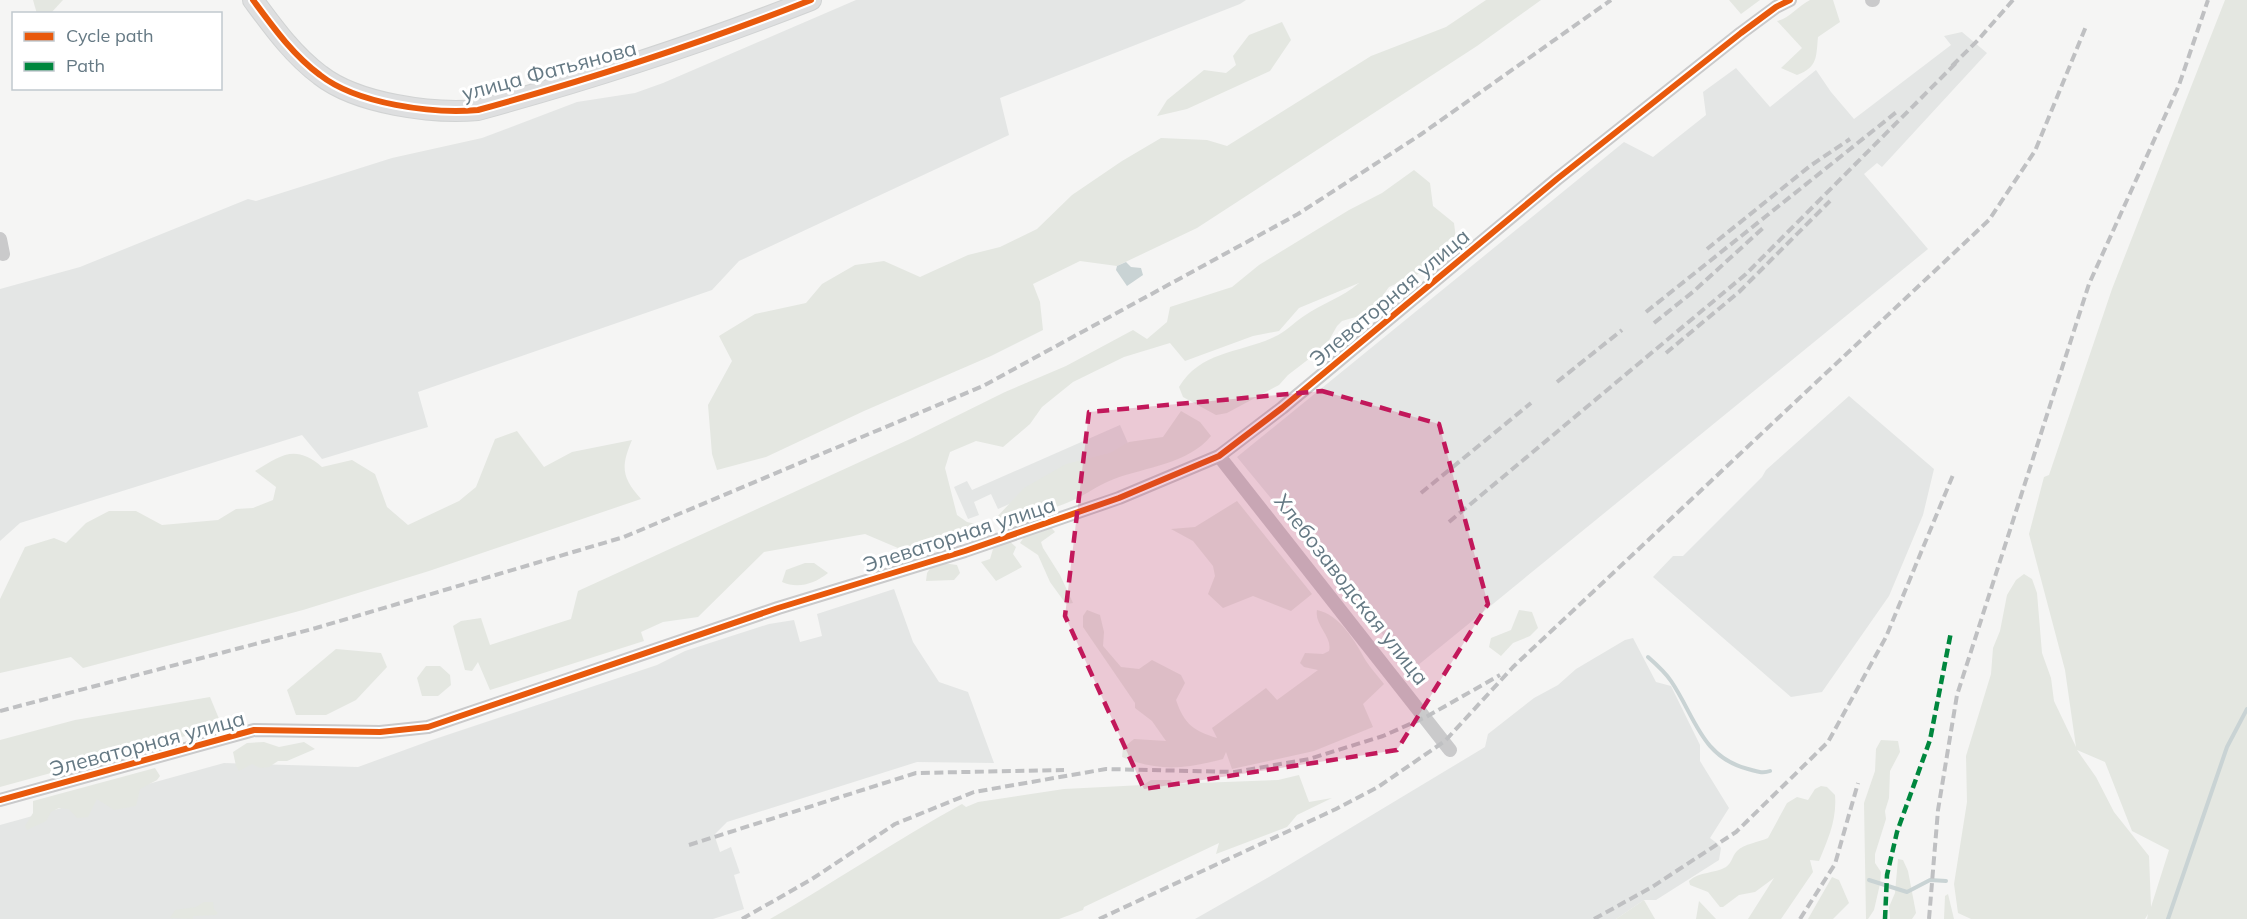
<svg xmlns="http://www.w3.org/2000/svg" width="2247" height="919" font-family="Mulish,sans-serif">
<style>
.built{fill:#e4e6e5}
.green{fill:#e4e7e1;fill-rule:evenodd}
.water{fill:#c9d3d4}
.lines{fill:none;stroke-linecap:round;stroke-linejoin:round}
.stream{stroke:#c9d3d4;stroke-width:4}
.secondary-casing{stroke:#d1d3d3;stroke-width:22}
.street{stroke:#cacacb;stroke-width:14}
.secondary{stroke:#dedfe0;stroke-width:20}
.rail{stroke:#bfc0c2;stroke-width:4;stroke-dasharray:9 4.5;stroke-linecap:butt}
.quiet{stroke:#00873e;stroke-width:4.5;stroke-dasharray:9 4.5;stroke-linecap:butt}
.cycleway-casing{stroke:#fff;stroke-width:10}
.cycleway{stroke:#e8590c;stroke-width:6}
.marked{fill:#c2185b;fill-opacity:0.2;stroke:#c2185b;stroke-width:4.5;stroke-dasharray:12 8;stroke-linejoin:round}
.labels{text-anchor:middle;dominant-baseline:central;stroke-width:6;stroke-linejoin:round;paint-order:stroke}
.street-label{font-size:21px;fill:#657984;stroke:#fff}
</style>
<rect width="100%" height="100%" fill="#f5f5f4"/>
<g class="built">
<path d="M 856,0 L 1246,0 L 1240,4 L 1000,98 L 1009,135 L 739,261 L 712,290 L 418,392 L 428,427 L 322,459 L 302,435 L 20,523 L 0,541 L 0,289 L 80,267 L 248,199 L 256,201 L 392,158 L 482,138 L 577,102 L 635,93 L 663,83 Z"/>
<path d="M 1962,32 L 1987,53 L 1882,167 L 1877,163 L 1864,174 L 1928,249 L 1412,670 L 1237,457 L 1624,142 L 1653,157 L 1706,115 L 1703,92 L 1736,68 L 1770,107 L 1816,70 L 1831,92 L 1854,119 L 1951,45 L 1944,36 Z"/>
<path d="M 1849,396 L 1934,469 L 1923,515 L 1889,596 L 1822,692 L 1791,697 L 1653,577 L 1673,556 L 1683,556 L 1762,477 L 1766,470 Z"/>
<path d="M 1120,425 L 1131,450 L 998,509 L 991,494 L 974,502 L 979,515 L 968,519 L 954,487 L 967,481 L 972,490 Z"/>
<path d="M 894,589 L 913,642 L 939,682 L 968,692 L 994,763 L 917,762 L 727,822 L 715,834 L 715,837 L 720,852 L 731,847 L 740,873 L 734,875 L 744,909 L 713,919 L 0,919 L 0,825 L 224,763 L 358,767 L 432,740 L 657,665 L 685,651 L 769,624 L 794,620 L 800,642 L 822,636 L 817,614 Z"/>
<path d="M 1633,638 L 1656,682 L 1671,686 L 1700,745 L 1700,761 L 1729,808 L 1710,838 L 1718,844 L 1721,848 L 1719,860 L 1656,900 L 1644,900 L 1616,919 L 1195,919 L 1274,874 L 1485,747 L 1488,734 L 1534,698 L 1558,685 L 1576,669 L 1625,640 Z"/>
</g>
<g class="green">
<path d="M 33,0 L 63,0 L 51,13 L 37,14 Z"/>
<path d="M 1486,0 L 1541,0 L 1477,46 L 1197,228 L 1117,266 L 1080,261 L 1033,284 L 1040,302 L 1043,330 L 991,356 L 864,411 L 766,457 L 717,470 L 712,454 L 708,405 L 732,361 L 719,336 L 755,314 L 806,303 L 822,284 L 855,265 L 884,261 L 920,277 L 968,255 L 1000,247 L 1037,229 L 1072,195 L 1122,161 L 1161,138 L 1207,140 L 1227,146 L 1371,56 L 1446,27 Z"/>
<path d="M 1729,0 L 1760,0 L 1741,14 Z"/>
<path d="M 1810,0 L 1833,0 L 1840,22 L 1818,37 C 1816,57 1818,67 1797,75 L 1781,68 L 1802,48 L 1777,21 C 1790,18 1798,6 1810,0 Z"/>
<path d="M 2225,0 L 2247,0 L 2247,919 L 2147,919 L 2148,914 L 2145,919 L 1971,919 L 1958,913 L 1954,884 L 1967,802 L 1966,756 L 1991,674 L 1993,648 L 2000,631 L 2007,595 L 2016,580 L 2024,574 L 2032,579 L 2037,593 L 2042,653 L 2051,678 L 2054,701 L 2076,747 L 2065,670 L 2029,534 L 2044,477 L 2049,475 L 2112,289 ZM 2077,750 L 2105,762 L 2132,831 L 2169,850 L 2151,907 L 2149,856 L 2114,812 L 2096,777 Z"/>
<path d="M 1282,22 L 1291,40 L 1270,71 L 1187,109 L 1157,116 L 1167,100 L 1204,70 L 1226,73 L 1236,65 L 1233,56 L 1249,35 Z"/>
<path d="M 1414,170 L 1430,183 L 1433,206 L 1454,223 L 1457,247 L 1425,271 L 1389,287 L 1375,306 L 1359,316 L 1342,321 L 1337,326 L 1328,342 L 1314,355 L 1288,375 L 1279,385 L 1227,413 L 1216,415 L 1183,397 L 1179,387 C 1200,351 1240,353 1274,337 C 1286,332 1293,323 1304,316 C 1321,304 1343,297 1359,283 L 1299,308 L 1279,331 L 1253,336 L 1185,361 L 1170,343 L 1124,357 L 1073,382 L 1042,407 L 1030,424 L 1003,447 L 976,441 L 950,452 L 945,468 L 957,515 L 967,522 L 990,527 L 990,534 L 958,537 L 912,554 L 865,534 L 764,552 L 698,617 L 663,622 L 641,632 L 644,641 L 490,690 L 478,662 L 472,671 L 465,670 L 453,626 L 461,621 L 481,618 L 490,645 L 571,619 L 578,591 L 910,439 L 1005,392 L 1066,366 L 1133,330 L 1147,339 L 1167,322 L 1170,307 L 1232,287 L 1259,265 L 1349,210 L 1382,193 Z"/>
<path d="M 1181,411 L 1200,422 L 1211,436 C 1188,464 1146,467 1114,479 C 1098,485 1084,496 1069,502 C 1046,512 1020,517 996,518 L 1024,488 L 1066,464 L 1110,453 L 1129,442 L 1163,437 Z"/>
<path d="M 517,431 L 544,467 L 572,452 L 632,440 C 621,466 621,477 641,499 L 429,571 L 303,610 L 83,668 L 71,657 L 0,673 L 0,599 L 25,547 L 54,538 L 66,543 L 86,523 L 109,511 L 136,511 L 162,525 L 218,520 L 236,509 L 253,508 L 273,500 L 276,487 L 255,471 C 282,455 295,444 322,467 L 352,460 L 375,474 L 387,507 L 408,525 L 459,501 L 476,487 L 495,439 Z"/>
<path d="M 1237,501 L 1312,594 L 1291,611 L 1253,596 L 1223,608 L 1208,594 L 1215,576 L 1213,566 L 1193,541 L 1171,529 L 1195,527 Z"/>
<path d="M 1048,524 L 1055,532 L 1041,542 L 1043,548 L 1060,575 L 1073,603 L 1066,604 L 1050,582 L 1038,555 L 1020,543 L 1027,533 Z"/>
<path d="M 1009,541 L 1016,547 L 1013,554 L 1022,567 L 996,581 L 981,562 L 990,559 L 993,549 Z"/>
<path d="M 935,562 L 957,565 L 960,573 L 954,580 L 926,581 L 927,573 Z"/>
<path d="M 805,563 L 814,563 L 828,573 C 814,584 798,589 782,582 L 786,570 Z"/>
<path d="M 1087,610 L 1100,615 L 1104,632 L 1103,646 L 1121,667 L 1139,669 L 1152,660 L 1181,675 L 1185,683 L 1176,700 C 1184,724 1194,731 1217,738 L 1212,728 L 1266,688 L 1277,700 L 1318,670 L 1304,667 L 1300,663 L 1305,653 L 1323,654 L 1329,651 C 1333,637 1314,625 1317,610 C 1340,615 1355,641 1366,661 C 1371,669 1378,676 1384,684 L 1363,704 L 1373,727 L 1314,751 L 1232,769 L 1226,752 L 1223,759 C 1184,769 1160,772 1122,757 L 1123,748 L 1134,739 L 1166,741 L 1152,721 L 1135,708 L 1135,703 L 1083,627 L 1083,616 Z"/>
<path d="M 1519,610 L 1532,612 L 1538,628 L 1530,636 L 1513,643 L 1501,656 L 1489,647 L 1491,638 L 1511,630 Z"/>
<path d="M 336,649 L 381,653 L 387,667 L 356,700 L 326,715 L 296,715 L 287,690 Z"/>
<path d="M 426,666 L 440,666 L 450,675 L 451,685 L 438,696 L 422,696 L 417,678 Z"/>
<path d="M 210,697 L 222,726 L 0,787 L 0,740 L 75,720 Z"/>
<path d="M 1881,740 L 1898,741 L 1900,752 L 1890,771 L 1889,798 L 1885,811 L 1886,819 L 1875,854 L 1875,863 L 1881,872 L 1880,884 L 1874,910 L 1868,919 L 1866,919 L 1864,803 L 1875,771 L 1876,749 Z"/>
<path d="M 264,742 L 279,747 L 304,742 L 315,749 L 287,761 L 278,761 L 269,767 L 260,768 L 252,764 L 239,771 L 236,766 L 233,752 L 247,743 Z"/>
<path d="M 155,768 L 160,776 L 157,780 L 140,789 L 136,806 L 114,810 L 97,799 L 88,817 L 77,818 L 69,809 L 59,808 L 51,812 L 46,821 L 27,830 L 25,826 L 33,813 L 33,801 Z"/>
<path d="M 1299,775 L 1309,802 L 1332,798 L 1297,815 L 1287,827 L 1216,854 L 1219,843 L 1084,907 L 1083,910 L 1059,919 L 770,919 C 835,882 896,840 962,804 L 966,807 L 978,802 L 1064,789 L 1143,785 L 1151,780 L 1171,780 L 1172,784 L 1278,780 Z"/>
<path d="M 1821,786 L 1827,787 L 1835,795 C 1837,820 1828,839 1819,861 L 1810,860 L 1813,872 L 1781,919 L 1748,919 L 1774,878 L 1755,892 L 1739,895 L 1723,907 L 1720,907 L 1708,892 L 1690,885 L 1689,881 C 1700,871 1714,874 1726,867 C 1732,863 1732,856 1737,851 C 1744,844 1759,842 1768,838 L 1787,803 L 1797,797 L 1808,800 L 1815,789 Z"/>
<path d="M 1898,859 L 1903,860 L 1908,871 L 1916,913 L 1912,919 L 1890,919 L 1889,907 L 1895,893 Z"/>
<path d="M 1832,877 L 1839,880 L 1849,903 L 1833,919 L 1808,919 Z"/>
<path d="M 1948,894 L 1954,919 L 1944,919 L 1945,896 Z"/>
<path d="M 1644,900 L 1655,919 L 1616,919 Z"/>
<path d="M 1699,901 L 1716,919 L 1696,919 Z"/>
<path d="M 204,902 L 213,902 L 214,909 L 218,913 L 216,915 L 193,916 L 193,919 L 170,918 L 175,910 L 196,907 Z"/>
</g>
<path class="water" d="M 1126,262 L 1131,267 L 1141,268 L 1143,275 L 1127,286 L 1116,270 L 1117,266 Z"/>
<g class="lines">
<g class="stream">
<path d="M 1648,657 C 1656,664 1665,672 1671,681 C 1695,716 1701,757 1748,769 C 1756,771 1762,774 1770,771"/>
<path d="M 1869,880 L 1907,892 L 1930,880 L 1946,881"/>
<path d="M 2168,919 L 2227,747 L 2247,709"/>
</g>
<defs>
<path id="secondary" d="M 253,0 C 273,27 293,55 320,75 C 357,104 432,114 478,110 C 591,79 702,43 811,0"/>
</defs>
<use href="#secondary" class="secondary-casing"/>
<g class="street">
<path d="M 1872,0 L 1873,0"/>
<path d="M 0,239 L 3,254"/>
<path d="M 1219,456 L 1450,750"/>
<path d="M 0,800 L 254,730 L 380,732 L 428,727 L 778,608 L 965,551 L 1119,498 L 1219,456 L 1282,408 L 1557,179 L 1741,33 L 1776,7 L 1790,0"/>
</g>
<use href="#secondary" class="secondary"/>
<g class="rail">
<path d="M 1952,66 L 1978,40 L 2013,0"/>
<path d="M 1707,249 L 1810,166 L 1850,139"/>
<path d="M 1646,312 L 1899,110"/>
<path d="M 1654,323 L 1694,291 L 1763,228"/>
<path d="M 1666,353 L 1739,292 L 1830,201"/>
<path d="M 1557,382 L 1622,330"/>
<path d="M 1421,493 L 1531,403"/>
<path d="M 1449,522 L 1746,274 L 1958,61"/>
<path d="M 0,711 L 316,628 L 624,537 L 983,386 L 1298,214 L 1420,135 L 1611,0"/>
<path d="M 689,845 L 916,773 L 1064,770"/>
<path d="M 742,919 L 812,879 L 895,824 L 974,792 L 1106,769 L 1235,772 L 1309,759 L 1383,736 L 1426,717 L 1500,675"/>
<path d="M 1099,919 L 1336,809 L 1378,787 L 1445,741 L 1513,667 L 1989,220 L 2035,151 L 2087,24"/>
<path d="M 1594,919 L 1652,887 L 1736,832 L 1828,742 L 1886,637 L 1953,475"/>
<path d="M 1800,919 L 1835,864 L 1858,783"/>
<path d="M 1929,919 L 1938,810 L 1957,695 L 2089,284 L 2179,85 L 2208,0"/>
</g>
<path class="quiet" d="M 1885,919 L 1887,875 L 1897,832 L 1930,740 L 1951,632"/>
<defs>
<g id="cycleway">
<path d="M 253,0 C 273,27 293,55 320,75 C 357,104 432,114 478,110 C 591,79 702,43 811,0"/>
<path d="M 0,800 L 254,730 L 380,732 L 428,727 L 778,608 L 965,551 L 1119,498 L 1219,456 L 1282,408 L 1557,179 L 1741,33 L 1776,7 L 1790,0"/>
</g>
</defs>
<use href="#cycleway" class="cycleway-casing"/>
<use href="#cycleway" class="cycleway"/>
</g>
<path class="marked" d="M 1322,391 L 1439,424 L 1488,604 L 1397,750 L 1144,789 L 1065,616 L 1089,412 Z"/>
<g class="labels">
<g class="street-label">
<text transform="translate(549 70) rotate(-15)">улица Фатьянова</text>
<text transform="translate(1389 297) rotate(-40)">Элеваторная улица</text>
<text transform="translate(959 534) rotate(-18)">Элеваторная улица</text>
<text transform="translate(1352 589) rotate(52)">Хлебозаводская улица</text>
<text transform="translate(147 743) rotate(-15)">Элеваторная улица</text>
</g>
</g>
<rect x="12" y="12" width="210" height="78" fill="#ffffff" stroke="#c1c9ce" stroke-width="1.5"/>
<rect x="24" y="32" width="30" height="9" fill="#e8590c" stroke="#c1c9ce" stroke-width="1.5"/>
<text x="66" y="42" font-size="18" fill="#657984">Cycle path</text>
<rect x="24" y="62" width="30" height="9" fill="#00873e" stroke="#c1c9ce" stroke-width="1.5"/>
<text x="66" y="72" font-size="18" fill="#657984">Path</text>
</svg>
